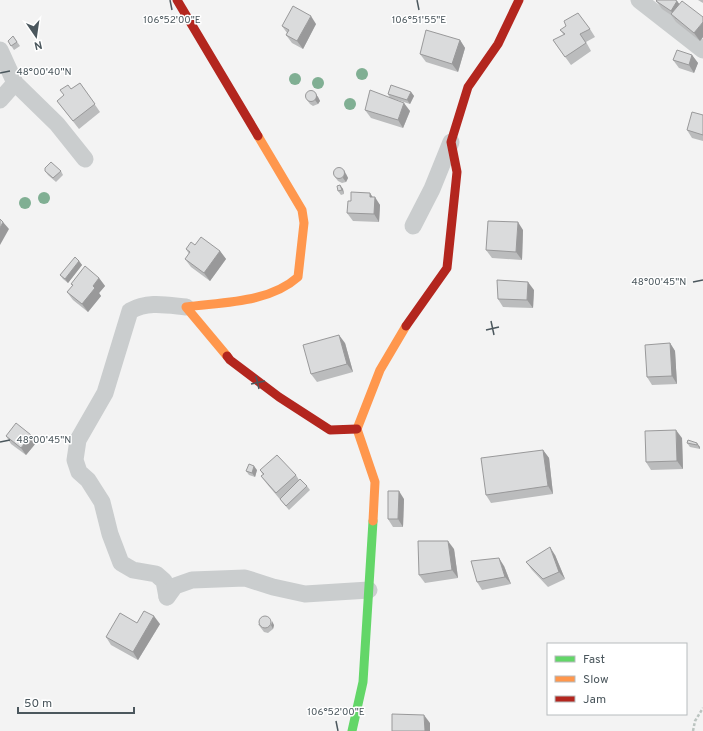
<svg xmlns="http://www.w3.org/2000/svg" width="703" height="731" font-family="Overpass,sans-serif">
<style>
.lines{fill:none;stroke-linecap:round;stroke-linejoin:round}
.path{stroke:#bbc4c0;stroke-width:2.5;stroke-dasharray:3 2;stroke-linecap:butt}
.street{stroke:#cacdce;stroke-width:17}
.fast{stroke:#63d668;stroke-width:9}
.slow{stroke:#ff974d;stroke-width:9}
.jam{stroke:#b3261e;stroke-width:9}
.tree{fill:#80af93}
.wall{fill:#bbbcbd}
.shaded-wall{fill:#99999a}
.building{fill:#dadbdc;stroke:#99999a}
.ticks{fill:none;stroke:#4b575d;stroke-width:1.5}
.ticks-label{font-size:10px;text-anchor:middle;fill:#4b575d;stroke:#fff;stroke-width:3;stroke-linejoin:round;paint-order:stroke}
</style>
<rect width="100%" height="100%" fill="#f3f3f3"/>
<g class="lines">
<path class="path" d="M 693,731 L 695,721 L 703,708"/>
<g class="street">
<path d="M 639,0 L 703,50"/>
<path d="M 0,50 L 15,83 L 57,124 L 85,159"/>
<path d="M 0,100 L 15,83"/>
<path d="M 413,226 L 432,189 L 451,142"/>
<path d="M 167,597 L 164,581 L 156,574 L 133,570 L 121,563 L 110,534 L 102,502 L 88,480 L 79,472 L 75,460 L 78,440 L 105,393 L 130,311 C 148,301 166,305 186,307"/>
<path d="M 167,597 L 175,586 L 192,580 L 245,578 L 273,587 L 305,594 L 369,590"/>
</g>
<path class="fast" d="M 352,731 L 363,682 L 373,521"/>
<g class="slow">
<path d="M 227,356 L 186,307 C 223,302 269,303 298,277 L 304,223 L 302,210 L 258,136"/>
<path d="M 373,521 L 375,482 L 357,429 L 380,370 L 406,326"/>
</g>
<g class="jam">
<path d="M 177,0 L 258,136"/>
<path d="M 406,326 L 447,268 L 457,172 L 451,142 L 468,87 L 498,44 L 519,0"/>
<path d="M 227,356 L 230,360 L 279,397 L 330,430 L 357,429"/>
</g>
</g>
<g class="tree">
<circle cx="362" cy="74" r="6"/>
<circle cx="295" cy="79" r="6"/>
<circle cx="318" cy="83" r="6"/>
<circle cx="350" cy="104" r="6"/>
<circle cx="44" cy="198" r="6"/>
<circle cx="25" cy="203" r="6"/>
</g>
<g class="wall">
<path d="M 698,0 L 703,0 L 703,3 Z"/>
<path d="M 656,1 L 677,1 L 703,37 L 700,41 L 676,22 L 671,15 L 662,9 Z"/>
<path d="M 316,24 L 303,49 L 292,43 L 286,35 L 287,33 L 282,26 Z"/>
<path d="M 590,29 L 595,37 L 586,42 L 591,51 L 571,65 L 553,40 L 564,35 L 560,30 Z"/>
<path d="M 13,36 L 20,46 L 14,50 L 8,41 Z"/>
<path d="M 460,40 L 465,48 L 458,72 L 426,62 L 420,54 Z"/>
<path d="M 692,55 L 698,63 L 694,73 L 679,68 L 673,60 Z"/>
<path d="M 80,83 L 100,112 L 79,129 L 57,101 L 71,89 Z"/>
<path d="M 411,92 L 414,96 L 410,104 L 394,99 L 410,111 L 403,128 L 371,118 L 365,110 L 390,98 L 388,94 Z"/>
<path d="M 315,93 L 318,97 L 320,101 L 318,104 L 313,106 L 310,104 L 307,100 Z"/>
<path d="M 703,115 L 703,141 L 692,138 L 687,130 Z"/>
<path d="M 45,171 L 61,171 L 63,175 L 56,182 L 48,175 Z"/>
<path d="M 346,174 L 348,178 L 346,182 L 342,183 L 338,181 L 335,177 Z"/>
<path d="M 340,185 L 343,189 L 344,194 L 341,195 L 338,191 Z"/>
<path d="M 373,197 L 380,205 L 379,222 L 353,221 L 347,213 L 351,201 Z"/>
<path d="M 523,230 L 522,260 L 492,258 L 486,250 Z"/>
<path d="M 195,245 L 220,251 L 226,259 L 210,281 L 191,267 L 185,259 L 189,254 L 186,249 Z"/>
<path d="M 79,261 L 82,265 L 68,283 L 63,279 L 60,275 Z"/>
<path d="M 99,278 L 105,286 L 99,293 L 101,296 L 88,312 L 73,300 L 67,292 L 73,286 L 71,284 Z"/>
<path d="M 534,290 L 533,308 L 503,307 L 498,299 Z"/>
<path d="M 345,343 L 353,372 L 317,382 L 311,374 Z"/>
<path d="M 670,343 L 675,351 L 677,384 L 652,385 L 647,377 Z"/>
<path d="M 31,435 L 36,443 L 26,455 L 11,444 L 6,436 Z"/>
<path d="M 682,438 L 683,469 L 651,470 L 646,462 Z"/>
<path d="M 688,440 L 700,447 L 700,449 L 690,447 L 687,443 Z"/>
<path d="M 543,450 L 549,458 L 553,494 L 491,503 L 486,495 Z"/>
<path d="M 257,470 L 255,477 L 249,475 L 246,471 Z"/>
<path d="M 260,470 L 296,475 L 299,480 L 307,486 L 310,490 L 289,510 L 267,484 L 261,476 L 263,475 Z"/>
<path d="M 404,499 L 403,527 L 393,527 L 388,519 Z"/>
<path d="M 454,549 L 458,578 L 425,583 L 419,575 Z"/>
<path d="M 555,555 L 565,579 L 548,587 L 532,570 L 526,562 Z"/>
<path d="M 504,566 L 511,584 L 482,590 L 477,582 Z"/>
<path d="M 137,623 L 160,624 L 138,660 L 111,645 L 106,637 Z"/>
<path d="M 258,624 L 274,625 L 273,629 L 268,633 L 264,632 Z"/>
</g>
<g class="shaded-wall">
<path d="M 677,1 L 683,9 L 676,19 L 671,11 Z"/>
<path d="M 311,16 L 316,24 L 303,49 L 297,41 Z"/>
<path d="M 703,22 L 703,37 L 700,41 L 694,33 Z"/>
<path d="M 460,40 L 465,48 L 458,72 L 452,64 Z"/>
<path d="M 692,55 L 698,63 L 694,73 L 689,65 Z"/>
<path d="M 411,92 L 414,96 L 410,104 L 407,100 Z"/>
<path d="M 315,93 L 318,97 L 320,101 L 318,104 L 315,100 Z"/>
<path d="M 404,103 L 410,111 L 403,128 L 398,120 Z"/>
<path d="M 344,170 L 348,178 L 346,182 L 343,178 Z"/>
<path d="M 340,185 L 343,189 L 344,194 L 342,190 Z"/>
<path d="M 370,193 L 374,199 L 375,197 L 380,205 L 379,222 L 374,214 L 370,197 Z"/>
<path d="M 3,222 L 9,229 L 0,245 L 0,228 Z"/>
<path d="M 518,222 L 523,230 L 522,260 L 516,252 Z"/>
<path d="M 220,251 L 226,259 L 210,281 L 204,273 Z"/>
<path d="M 79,261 L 82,265 L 68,283 L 65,279 Z"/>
<path d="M 99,278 L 105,286 L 99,293 L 101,296 L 88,312 L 82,304 L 93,286 Z"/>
<path d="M 528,282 L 534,290 L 533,308 L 527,300 Z"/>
<path d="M 339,335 L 345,343 L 353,372 L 347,364 Z"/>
<path d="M 670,343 L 675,351 L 677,384 L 672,376 Z"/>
<path d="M 676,430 L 682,438 L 683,469 L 677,461 Z"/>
<path d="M 31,435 L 36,443 L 26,455 L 21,448 Z"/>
<path d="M 697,443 L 700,447 L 700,449 L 697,445 Z"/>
<path d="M 543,450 L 549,458 L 553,494 L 548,486 Z"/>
<path d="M 254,466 L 257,470 L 255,477 L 252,473 Z"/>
<path d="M 399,491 L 404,499 L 403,527 L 398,519 Z"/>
<path d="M 448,541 L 454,549 L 458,578 L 452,570 Z"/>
<path d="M 550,547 L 555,555 L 565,579 L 559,572 Z"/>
<path d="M 499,558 L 504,566 L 511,584 L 505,577 Z"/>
<path d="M 154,616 L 160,624 L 138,660 L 133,652 Z"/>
<path d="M 272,621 L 274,625 L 273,629 L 271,625 Z"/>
<path d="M 424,715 L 430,723 L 430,731 L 425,731 Z"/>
</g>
<g class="building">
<path d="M 657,0 L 675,0 L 677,1 L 671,11 L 656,1 Z"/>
<path d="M 682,1 L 703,17 L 703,22 L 694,33 L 671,14 Z"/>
<path d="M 293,6 L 311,16 L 297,41 L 286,35 L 289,30 L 282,26 Z"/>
<path d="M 578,13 L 590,29 L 580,34 L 586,43 L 565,57 L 553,40 L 565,34 L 560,30 L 566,26 L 564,21 Z"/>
<path d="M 426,30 L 460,40 L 452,64 L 420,54 Z"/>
<path d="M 13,36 L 17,42 L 11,46 L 8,41 Z"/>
<path d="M 677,50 L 692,55 L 689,65 L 673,60 Z"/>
<path d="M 80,83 L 95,104 L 73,121 L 57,101 L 64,95 L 60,90 L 68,85 L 71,89 Z"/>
<path d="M 391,85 L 411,92 L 407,100 L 388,94 Z"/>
<path d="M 370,90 L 404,103 L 398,120 L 365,110 Z"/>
<circle cx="311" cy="96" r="5.5"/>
<path d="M 692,112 L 703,115 L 703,135 L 687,130 Z"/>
<path d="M 51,162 L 61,171 L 53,178 L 45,171 L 45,168 Z"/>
<circle cx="339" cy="173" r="5.5"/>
<path d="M 340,185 L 342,190 L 338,191 L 337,186 Z"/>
<path d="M 351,192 L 370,193 L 370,197 L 375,197 L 374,214 L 347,213 L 348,201 L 351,201 Z"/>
<path d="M 0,219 L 3,222 L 0,228 Z"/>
<path d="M 488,221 L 518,222 L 516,252 L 486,250 Z"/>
<path d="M 201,237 L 220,251 L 204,273 L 185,259 L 190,252 L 186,249 L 191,242 L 195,245 Z"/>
<path d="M 75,257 L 79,261 L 65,279 L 60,275 Z"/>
<path d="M 85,266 L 99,278 L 93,286 L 95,288 L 82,304 L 67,292 L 73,285 L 71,284 Z"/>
<path d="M 497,280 L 528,282 L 527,300 L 498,299 Z"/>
<path d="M 339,335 L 347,364 L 311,374 L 303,345 Z"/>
<path d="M 670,343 L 672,376 L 647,377 L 645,345 Z"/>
<path d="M 16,423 L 31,435 L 21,448 L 6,436 Z"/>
<path d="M 676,430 L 677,461 L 646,462 L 645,431 Z"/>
<path d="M 688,440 L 697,443 L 697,445 L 687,443 Z"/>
<path d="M 543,450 L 548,486 L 486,495 L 481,458 Z"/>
<path d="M 277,455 L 296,475 L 276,493 L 261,476 L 264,474 L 260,470 Z"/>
<path d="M 249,464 L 254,466 L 252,473 L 246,471 Z"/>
<path d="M 300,479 L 307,486 L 286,506 L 280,499 Z"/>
<path d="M 388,491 L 399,491 L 398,519 L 388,519 Z"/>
<path d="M 418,541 L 448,541 L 452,570 L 419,575 Z"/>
<path d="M 550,547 L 559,572 L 543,579 L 526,562 Z"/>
<path d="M 499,558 L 505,577 L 477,582 L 471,561 Z"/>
<path d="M 144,611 L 154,616 L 133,652 L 106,637 L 120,613 L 137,623 Z"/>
<circle cx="265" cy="622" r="6"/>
<path d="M 392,714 L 424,715 L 425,731 L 392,731 Z"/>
</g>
<path class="ticks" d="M 170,0 L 172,10M 417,0 L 419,10M 0,73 L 10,71M 693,282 L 703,280M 491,321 L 494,335M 486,330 L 499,327M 256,376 L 259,389M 251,384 L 265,381M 0,442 L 10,440M 336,721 L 338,731"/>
<g class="ticks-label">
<text x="172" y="23">106°52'00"E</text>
<text x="419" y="23">106°51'55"E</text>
<text x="44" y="75">48°00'40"N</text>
<text x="659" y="285">48°00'45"N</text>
<text x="44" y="443">48°00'45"N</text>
<text x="336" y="715">106°52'00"E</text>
</g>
<rect x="547" y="643" width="140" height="72" fill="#ffffff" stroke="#b7bcbe"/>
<rect x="555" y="656" width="20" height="6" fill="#63d668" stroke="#b7bcbe"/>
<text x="583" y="663" font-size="12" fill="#4b575d">Fast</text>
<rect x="555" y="676" width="20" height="6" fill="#ff974d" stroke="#b7bcbe"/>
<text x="583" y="683" font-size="12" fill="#4b575d">Slow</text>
<rect x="555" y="696" width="20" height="6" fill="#b3261e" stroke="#b7bcbe"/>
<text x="583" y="703" font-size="12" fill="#4b575d">Jam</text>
<g transform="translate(36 36) rotate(167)" stroke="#ffffff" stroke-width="3" paint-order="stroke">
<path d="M0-3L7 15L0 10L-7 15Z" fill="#4b575d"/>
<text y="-6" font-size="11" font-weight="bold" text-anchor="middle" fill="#4b575d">N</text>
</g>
<path d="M18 707v6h116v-6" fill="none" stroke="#4b575d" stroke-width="2"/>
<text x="24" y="707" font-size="12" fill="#4b575d" stroke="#ffffff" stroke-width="3" paint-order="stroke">50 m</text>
</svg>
